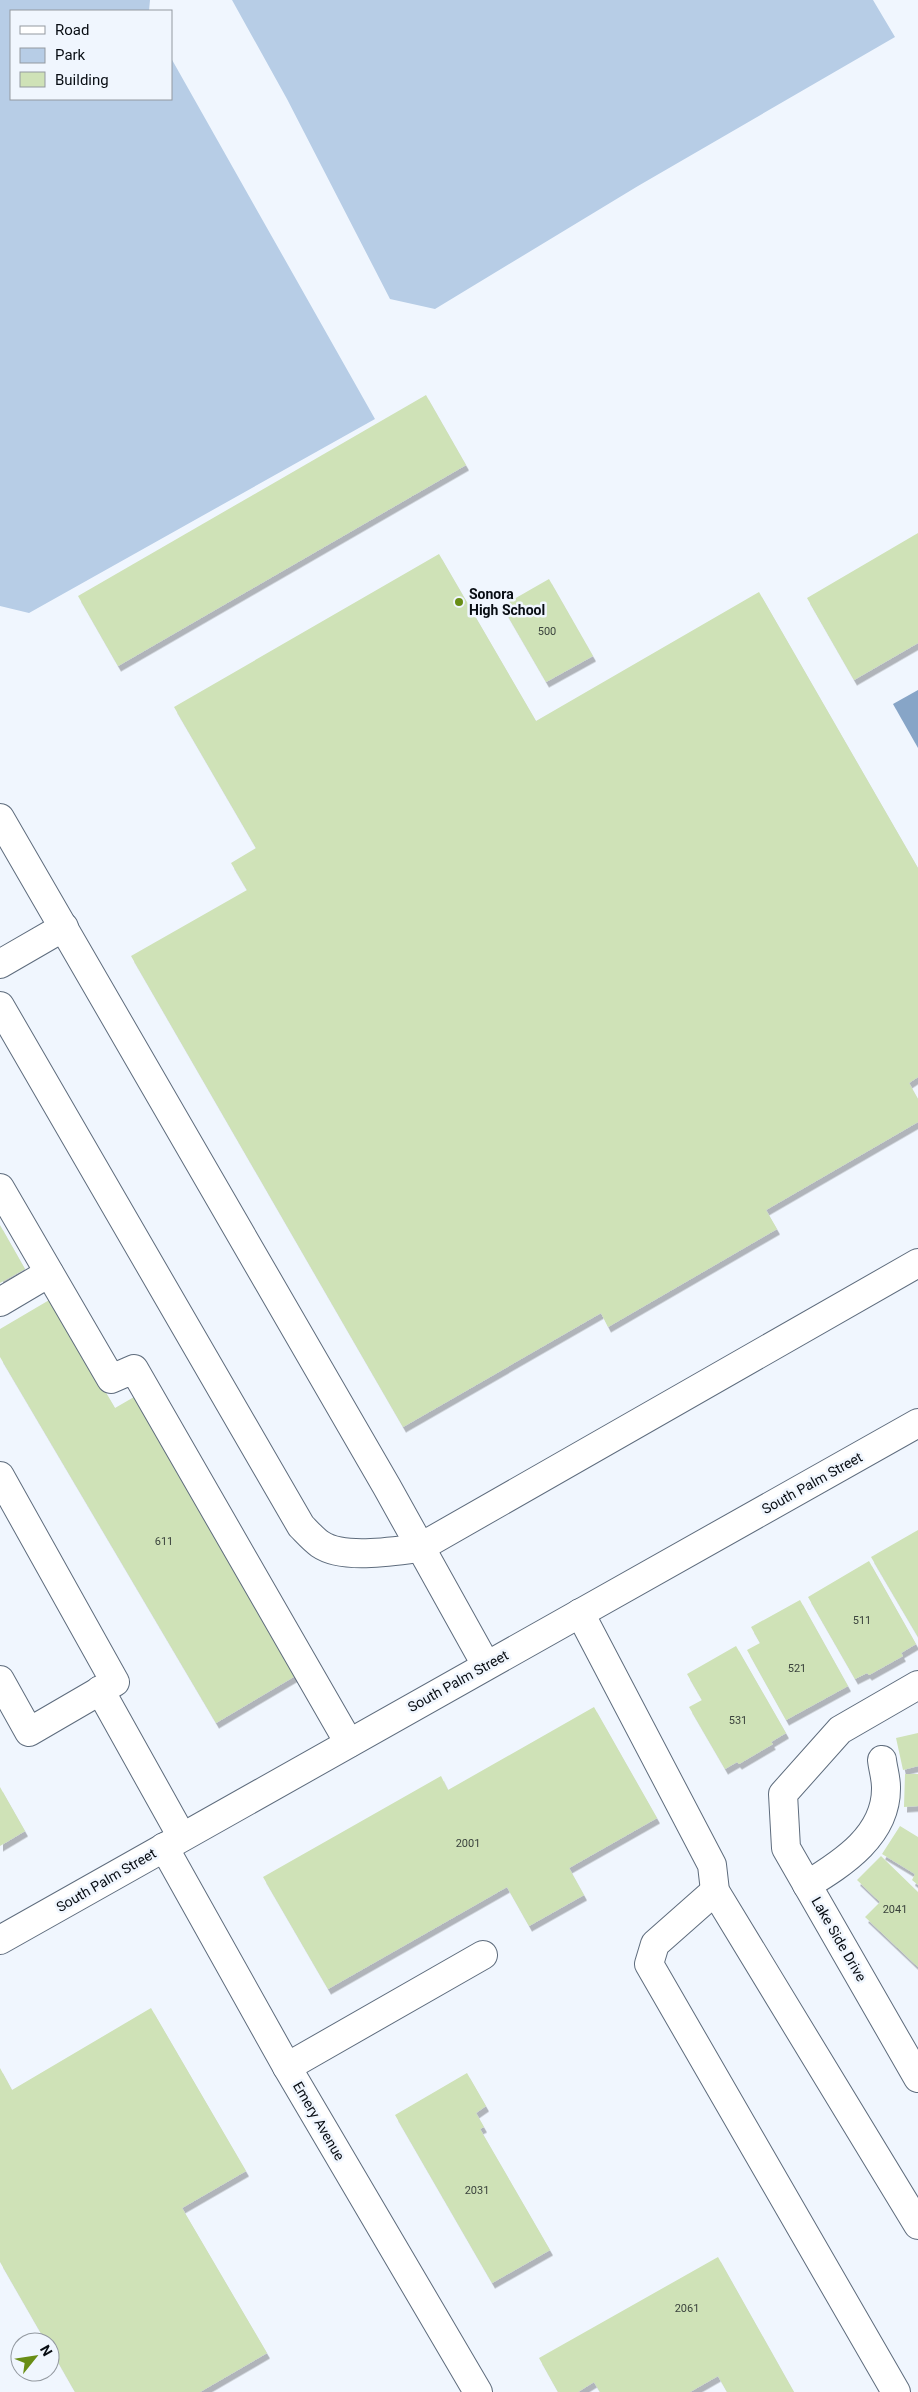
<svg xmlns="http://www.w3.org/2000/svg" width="918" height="2392" font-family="Roboto,sans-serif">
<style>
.green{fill:#b7cde6}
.water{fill:#87a5c7}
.building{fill:#cfe2b7;filter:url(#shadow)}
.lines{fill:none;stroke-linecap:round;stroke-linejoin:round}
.minor-casing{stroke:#5e6c7d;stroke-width:30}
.minor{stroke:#fff;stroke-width:28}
.poi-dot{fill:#688d15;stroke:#f0f6fe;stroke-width:2}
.labels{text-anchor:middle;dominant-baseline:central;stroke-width:5;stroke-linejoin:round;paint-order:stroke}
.number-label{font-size:11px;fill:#3a423c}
.poi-label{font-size:14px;font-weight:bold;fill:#080d13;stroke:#f0f6fe;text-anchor:start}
.street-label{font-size:14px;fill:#080d13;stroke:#f0f6fe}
</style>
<defs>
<filter id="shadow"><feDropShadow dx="3" dy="5.5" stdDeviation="0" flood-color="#0004"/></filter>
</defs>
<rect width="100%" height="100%" fill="#f0f6fe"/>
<g class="green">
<path d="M 0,0 L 150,0 L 149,11 L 11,11 L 11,99 L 171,99 L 171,58 L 375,419 L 29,613 L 0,606 Z"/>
<path d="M 232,0 L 873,0 L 895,37 L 638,186 L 435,309 L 390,299 L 287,99 Z"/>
</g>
<path class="water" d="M 918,690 L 918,748 L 893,704 Z"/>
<g class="building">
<path d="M 426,395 L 466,465 L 118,666 L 78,596 Z"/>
<path d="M 918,533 L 918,643 L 854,680 L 807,598 Z"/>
<path d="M 439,554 L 536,721 L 759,592 L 918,868 L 918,1077 L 909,1083 L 918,1099 L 918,1122 L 766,1210 L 777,1229 L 608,1327 L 601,1313 L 403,1427 L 131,956 L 247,890 L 231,863 L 256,848 L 174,707 Z"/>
<path d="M 549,579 L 593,656 L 546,682 L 502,606 Z"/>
<path d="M 0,1225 L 25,1269 L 0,1283 Z"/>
<path d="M 51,1299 L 115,1408 L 134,1397 L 297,1675 L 216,1723 L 0,1357 L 0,1329 Z"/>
<path d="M 918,1530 L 918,1637 L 871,1557 Z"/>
<path d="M 869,1561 L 916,1644 L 901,1653 L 903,1656 L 869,1675 L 867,1673 L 855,1679 L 808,1597 Z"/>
<path d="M 800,1600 L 848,1686 L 786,1720 L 747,1650 L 760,1643 L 751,1627 Z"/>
<path d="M 736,1646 L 786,1733 L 771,1742 L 773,1744 L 739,1764 L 737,1762 L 725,1769 L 689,1707 L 702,1700 L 687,1674 Z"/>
<path d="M 594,1707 L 657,1818 L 569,1868 L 584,1895 L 529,1926 L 507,1887 L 328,1989 L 263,1877 L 441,1776 L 448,1790 Z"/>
<path d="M 918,1733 L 918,1766 L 903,1770 L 896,1738 Z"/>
<path d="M 905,1774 L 918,1774 L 918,1806 L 904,1807 Z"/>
<path d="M 0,1787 L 25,1831 L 0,1846 Z"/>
<path d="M 900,1826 L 918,1837 L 918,1885 L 912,1880 L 915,1874 L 882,1854 Z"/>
<path d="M 881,1856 L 918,1892 L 918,1967 L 865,1917 L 880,1902 L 857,1880 Z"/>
<path d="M 151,2008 L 246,2171 L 182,2208 L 267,2353 L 200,2392 L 75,2392 L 50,2348 L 50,2342 L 46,2342 L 0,2262 L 0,2068 L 12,2090 Z"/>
<path d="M 467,2073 L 486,2106 L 476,2113 L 484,2127 L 480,2129 L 550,2250 L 492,2283 L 395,2115 Z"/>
<path d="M 718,2257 L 794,2392 L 727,2392 L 718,2376 L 690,2392 L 600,2392 L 594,2382 L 578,2392 L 558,2392 L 539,2358 Z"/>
</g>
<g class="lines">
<defs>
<g id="minor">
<path d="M 0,818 L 387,1487 L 486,1665"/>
<path d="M 0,964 L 64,927"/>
<path d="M 0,1006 L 301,1526 C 307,1532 313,1539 320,1544 C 343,1560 393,1551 419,1548 L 918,1263"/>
<path d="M 0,1188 L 111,1379 L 134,1369 L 349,1743"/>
<path d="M 0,1302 L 49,1273"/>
<path d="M 0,1476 L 115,1682 L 29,1732 L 0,1680"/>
<path d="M 580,1613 L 712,1865 L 715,1891 L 918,2225"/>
<path d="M 918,1685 L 840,1730 L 783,1794 L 786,1848 L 918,2078"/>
<path d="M 100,1690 L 182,1837"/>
<path d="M 164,1847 L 287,2067 L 478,2392"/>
<path d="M 807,1885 C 843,1863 887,1835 886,1787 C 886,1778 883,1769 882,1760"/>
<path d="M 715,1891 L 655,1944 L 649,1964 L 896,2392"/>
<path d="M 0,1940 L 918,1423"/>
<path d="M 287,2067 L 483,1955"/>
</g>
</defs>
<use href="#minor" class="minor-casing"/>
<use href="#minor" class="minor"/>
</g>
<circle class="poi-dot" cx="459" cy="602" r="5"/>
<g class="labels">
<g class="number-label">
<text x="547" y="631">500</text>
<text x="164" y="1541">611</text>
<text x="862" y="1620">511</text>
<text x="797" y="1668">521</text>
<text x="738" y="1720">531</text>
<text x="468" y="1843">2001</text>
<text x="895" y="1909">2041</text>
<text x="477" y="2190">2031</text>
<text x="687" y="2308">2061</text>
</g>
<g class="poi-label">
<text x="469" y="594">Sonora<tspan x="469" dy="16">High School</tspan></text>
</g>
<g class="street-label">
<text transform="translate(812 1483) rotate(-29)">South Palm Street</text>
<text transform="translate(458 1681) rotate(-29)">South Palm Street</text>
<text transform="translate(106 1880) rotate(-30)">South Palm Street</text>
<text transform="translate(839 1939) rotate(60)">Lake Side Drive</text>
<text transform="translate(319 2121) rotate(60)">Emery Avenue</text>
</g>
</g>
<rect x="10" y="10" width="162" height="90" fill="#f0f6fe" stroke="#9399a0"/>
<rect x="20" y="26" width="25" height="8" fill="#ffffff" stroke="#9399a0"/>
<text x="55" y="35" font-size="15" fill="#080d13">Road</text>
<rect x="20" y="48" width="25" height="15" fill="#b7cde6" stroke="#9399a0"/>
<text x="55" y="60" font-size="15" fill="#080d13">Park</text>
<rect x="20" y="72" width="25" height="15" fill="#cfe2b7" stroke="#9399a0"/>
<text x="55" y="85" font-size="15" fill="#080d13">Building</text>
<g transform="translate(35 2357) rotate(60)"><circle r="24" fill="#f0f6fe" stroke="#9399a0"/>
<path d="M0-4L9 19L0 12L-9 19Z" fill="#688d15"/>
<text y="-8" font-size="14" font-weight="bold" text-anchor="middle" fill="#080d13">N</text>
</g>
</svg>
